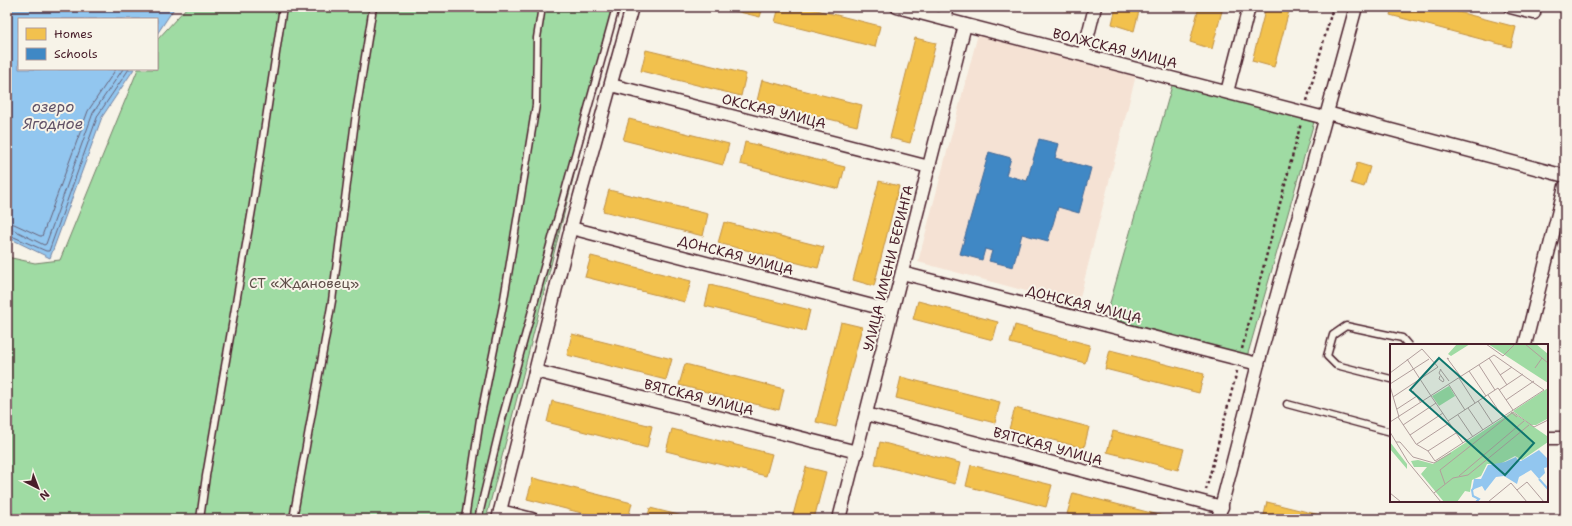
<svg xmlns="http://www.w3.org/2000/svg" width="1572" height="526" font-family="'Shantell Sans',sans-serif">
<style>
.built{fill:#f5e2d4}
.green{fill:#9fdba3;stroke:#747d67}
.water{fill:#92c6ef;stroke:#7583a1}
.homes{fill:#f2c14e;stroke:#c09044}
.schools{fill:#3f88c5;stroke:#426897}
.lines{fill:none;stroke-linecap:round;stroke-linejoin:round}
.shore{stroke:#676279;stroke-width:1}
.service-casing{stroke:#4a1f2b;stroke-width:9}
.minor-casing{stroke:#4a1f2b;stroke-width:15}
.path{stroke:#4a1f2b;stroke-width:2.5;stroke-dasharray:3 3;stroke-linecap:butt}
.service{stroke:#f7f3e8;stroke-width:6}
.minor{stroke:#f7f3e8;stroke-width:12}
.labels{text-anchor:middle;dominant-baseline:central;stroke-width:4;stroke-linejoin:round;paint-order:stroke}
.street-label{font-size:14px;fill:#4a1f2b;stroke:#f7f3e8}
.park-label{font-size:14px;fill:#5f4e49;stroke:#f7f3e8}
.water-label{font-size:15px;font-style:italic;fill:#605166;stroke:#f7f3e8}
.inset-river{fill:none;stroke:#92c6ef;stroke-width:2}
.inset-road{fill:none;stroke:#b29e9c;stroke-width:1}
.view{fill:#0f766e;fill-opacity:0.15;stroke:#0f766e;stroke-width:2}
.inset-edge{fill:none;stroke:#4a1f2b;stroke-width:2}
</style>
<rect width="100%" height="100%" fill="#f7f3e8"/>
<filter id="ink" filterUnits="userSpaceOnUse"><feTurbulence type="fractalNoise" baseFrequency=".025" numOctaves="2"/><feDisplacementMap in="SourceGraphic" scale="8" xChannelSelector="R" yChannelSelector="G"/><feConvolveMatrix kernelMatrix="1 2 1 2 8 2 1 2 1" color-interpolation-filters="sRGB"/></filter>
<g filter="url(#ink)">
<path class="built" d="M 978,34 L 1136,75 L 1078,305 L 918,262 Z"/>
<g class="green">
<path d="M 187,7 L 617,7 L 486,519 L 7,519 L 7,257 L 35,263 L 60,260 L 138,69 L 157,69 L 157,40 Z"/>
<path d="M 1173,82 L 1314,122 L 1247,357 L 1106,317 Z"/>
</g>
<path class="water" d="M 7,7 L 175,7 L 157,34 L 157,19 L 19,19 L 19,69 L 134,69 L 102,117 L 50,258 L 7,237 Z"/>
<g class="homes">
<path d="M 719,7 L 763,7 L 760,17 Z"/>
<path d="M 779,7 L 805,7 L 880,26 L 875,47 L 775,22 Z"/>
<path d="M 1054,7 L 1072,7 L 1071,12 Z"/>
<path d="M 1116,7 L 1140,7 L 1134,31 L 1112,24 Z"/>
<path d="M 1199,7 L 1223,7 L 1212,49 L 1190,42 Z"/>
<path d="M 1266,7 L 1290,7 L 1274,67 L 1252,61 Z"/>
<path d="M 1392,7 L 1439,7 L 1516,27 L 1511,47 L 1390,15 Z"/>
<path d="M 915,38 L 936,43 L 910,143 L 890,138 Z"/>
<path d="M 646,50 L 746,74 L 741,96 L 641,71 Z"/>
<path d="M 762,80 L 862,105 L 857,126 L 757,101 Z"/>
<path d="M 629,119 L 729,144 L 723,165 L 623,140 Z"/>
<path d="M 745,142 L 845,167 L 839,189 L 740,164 Z"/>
<path d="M 1357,163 L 1370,167 L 1364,187 L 1351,183 Z"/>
<path d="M 879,181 L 899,186 L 874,286 L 853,280 Z"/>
<path d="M 609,190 L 708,214 L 703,236 L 603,211 Z"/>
<path d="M 724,222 L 824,247 L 818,268 L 718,243 Z"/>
<path d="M 591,256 L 691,281 L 685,302 L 585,277 Z"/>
<path d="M 710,285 L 810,310 L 805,331 L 705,306 Z"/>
<path d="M 918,301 L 998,322 L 993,340 L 913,319 Z"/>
<path d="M 841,322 L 862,327 L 836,427 L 816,422 Z"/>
<path d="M 1015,325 L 1090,345 L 1085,363 L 1010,343 Z"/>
<path d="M 572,334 L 672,359 L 666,380 L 567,355 Z"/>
<path d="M 1110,350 L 1204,374 L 1199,393 L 1105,369 Z"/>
<path d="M 685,364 L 784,389 L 779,410 L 679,385 Z"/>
<path d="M 901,377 L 1000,402 L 995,423 L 896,398 Z"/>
<path d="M 552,401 L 652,426 L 647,448 L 547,422 Z"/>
<path d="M 1015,408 L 1089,427 L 1084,448 L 1009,429 Z"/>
<path d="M 672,429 L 772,454 L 766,476 L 666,451 Z"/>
<path d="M 1113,431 L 1184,449 L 1178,470 L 1107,452 Z"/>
<path d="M 880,442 L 960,463 L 955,484 L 875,464 Z"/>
<path d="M 971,465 L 1052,485 L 1046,507 L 966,486 Z"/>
<path d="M 806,467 L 826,472 L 814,519 L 792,519 Z"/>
<path d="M 533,478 L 632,503 L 628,519 L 605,519 L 527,499 Z"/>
<path d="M 1073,493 L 1167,517 L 1166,519 L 1086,519 L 1067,514 Z"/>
<path d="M 1267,502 L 1336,519 L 1263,519 Z"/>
<path d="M 650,508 L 695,519 L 647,519 Z"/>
</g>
<path class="schools" d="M 1039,139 L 1059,144 L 1055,158 L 1091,168 L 1079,213 L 1058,207 L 1048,241 L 1022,234 L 1013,267 L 989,261 L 992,251 L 985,249 L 982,260 L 960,254 L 989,152 L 1011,158 L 1006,175 L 1027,181 Z"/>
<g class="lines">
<g class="shore">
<path d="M 7,223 L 14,224 L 40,236 L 42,236 L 88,111 L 116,69"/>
<path d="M 7,229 L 12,229 L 44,245 L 46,244 L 93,113 L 123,69"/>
<path d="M 7,234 L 46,251 L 49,251 L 98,115 L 129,69"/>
</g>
<defs>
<g id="service">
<path d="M 1391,379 L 1336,365 L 1327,356 L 1333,335 L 1346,326 L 1402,338 L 1408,345"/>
<path d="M 1287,404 L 1391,432"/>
<path d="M 200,519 L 206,476 L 253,204 L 283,7"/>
<path d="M 293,519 L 332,301 L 356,113 L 373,7"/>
<path d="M 465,519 L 480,419 L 503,305 L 536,105 L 537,38 L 542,7"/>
<path d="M 478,519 L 502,419 L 616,7"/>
</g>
<g id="minor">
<path d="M 897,7 L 1325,118"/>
<path d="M 1510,7 L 1534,13"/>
<path d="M 944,19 L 947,7"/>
<path d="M 1083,55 L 1095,7"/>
<path d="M 611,85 L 929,167"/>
<path d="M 1227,92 L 1249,7"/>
<path d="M 1327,113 L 1565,176"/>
<path d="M 571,228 L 892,311"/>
<path d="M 902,273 L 1258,364"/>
<path d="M 1525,345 L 1565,186"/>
<path d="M 535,371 L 857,452"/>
<path d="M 866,414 L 1222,507"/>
<path d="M 1547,438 L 1565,438"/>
<path d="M 500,511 L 532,519"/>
<path d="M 498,519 L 571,228 L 632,7"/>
<path d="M 839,519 L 965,25"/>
<path d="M 1218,519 L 1258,364 L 1356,7"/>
</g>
</defs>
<use href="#service" class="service-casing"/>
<use href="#minor" class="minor-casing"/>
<g class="path">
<path d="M 1307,101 L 1333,7"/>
<path d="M 1242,349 L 1301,123"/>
<path d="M 1206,490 L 1237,371"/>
<path d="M 1198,519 L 1200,512"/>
</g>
<use href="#service" class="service"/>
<use href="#minor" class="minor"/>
</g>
</g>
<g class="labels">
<g class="street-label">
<text transform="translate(1115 48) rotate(14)">ВОЛЖСКАЯ УЛИЦА</text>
<text transform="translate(774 111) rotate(14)">ОКСКАЯ УЛИЦА</text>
<text transform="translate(736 255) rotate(15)">ДОНСКАЯ УЛИЦА</text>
<text transform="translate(888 268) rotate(-76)">УЛИЦА ИМЕНИ БЕРИНГА</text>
<text transform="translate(1084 304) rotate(14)">ДОНСКАЯ УЛИЦА</text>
<text transform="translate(699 397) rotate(14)">ВЯТСКАЯ УЛИЦА</text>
<text transform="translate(1048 446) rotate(15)">ВЯТСКАЯ УЛИЦА</text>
</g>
<g class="park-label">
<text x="304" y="283">СТ «Ждановец»</text>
</g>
<g class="water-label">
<text x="53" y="107">озеро<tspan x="53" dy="17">Ягодное</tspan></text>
</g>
</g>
<g transform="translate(1390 344)">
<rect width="158" height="158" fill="#f7f3e8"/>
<path d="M 67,0 L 72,1 L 80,0 L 61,12 L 58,10 ZM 98,0 L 146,0 L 158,10 L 158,39 ZM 59,42 L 65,52 L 49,62 L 42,52 ZM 158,44 L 157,75 L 146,81 L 141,81 L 123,67 ZM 122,68 L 157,92 L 158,98 L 132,116 L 125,112 L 110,120 L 97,120 L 91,132 L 82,136 L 80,148 L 75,147 L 67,158 L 54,158 L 31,130 L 37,123 L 24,123 L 21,117 L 28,116 L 43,120 ZM 0,98 L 17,120 L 17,125 L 0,105 Z" fill="#9fdba3"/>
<path d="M 149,106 L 158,115 L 158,123 L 154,124 L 155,129 L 149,135 L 141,126 L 129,133 L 127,140 L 114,132 L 106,133 L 95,147 L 92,142 L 82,146 L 84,135 L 91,135 L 98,121 L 115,118 L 126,113 L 128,117 L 131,117 Z" fill="#92c6ef"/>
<path class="inset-river" d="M 149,135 L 158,145M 84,144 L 82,146 L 83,152 L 89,155 L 86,158"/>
<path class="inset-road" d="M 96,0 L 113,12 L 125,0M 135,0 L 158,19M 99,14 L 117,41M 17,15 L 41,52M 59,15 L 57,14 L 71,33M 89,21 L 105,46M 145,24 L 152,14M 50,25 L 59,37M 79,27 L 96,52M 0,29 L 32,5 L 48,23 L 3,53M 110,31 L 122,23M 50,32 L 49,35 L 53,38 L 54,36 L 49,29 L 51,25M 69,34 L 85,59M 0,40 L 39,15M 59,41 L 75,66M 0,42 L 9,73M 109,46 L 133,30M 23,47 L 31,59M 98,51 L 113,73M 41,52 L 73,99M 116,56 L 144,37M 88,57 L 103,80M 78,64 L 93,86M 7,65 L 27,52M 121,69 L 123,68 L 144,83 L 158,76M 68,71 L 83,93M 58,77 L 108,44 L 123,66M 0,78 L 104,11 L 154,46 L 45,117 L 38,107 L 26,100 L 8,73M 13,81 L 46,59M 0,88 L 18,118 L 51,158M 20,91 L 53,69M 6,98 L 10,98 L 23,113 L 44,119 L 61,109M 27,100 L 59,79M 38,107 L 66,89M 69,132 L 134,77M 55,140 L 50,126 L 122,69 L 127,73M 127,146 L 137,138 L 154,158M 0,149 L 11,158M 44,149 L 63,134 L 78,131 L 139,81M 98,158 L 121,139 L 137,158"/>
<path class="view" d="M 49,14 L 144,99 L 115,131 L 20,46 Z"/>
<rect width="158" height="158" class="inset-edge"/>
</g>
<rect width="1572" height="526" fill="none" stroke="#f7f3e8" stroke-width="24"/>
<rect x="12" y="12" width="1548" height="502" fill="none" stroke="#4a1f2b" stroke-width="1.5" filter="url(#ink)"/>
<rect x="18" y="18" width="140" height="52" fill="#f7f3e8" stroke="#b29e9c"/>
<rect x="26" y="28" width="20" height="12" fill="#f2c14e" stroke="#b29e9c"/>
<text x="54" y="38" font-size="12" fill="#4a1f2b">Homes</text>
<rect x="26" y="48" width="20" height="12" fill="#3f88c5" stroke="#b29e9c"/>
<text x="54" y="58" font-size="12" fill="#4a1f2b">Schools</text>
<g transform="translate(38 488) rotate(138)" stroke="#f7f3e8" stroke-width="3" paint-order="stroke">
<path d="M0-3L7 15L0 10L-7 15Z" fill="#4a1f2b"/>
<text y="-6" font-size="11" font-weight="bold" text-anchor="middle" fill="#4a1f2b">N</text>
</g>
</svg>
